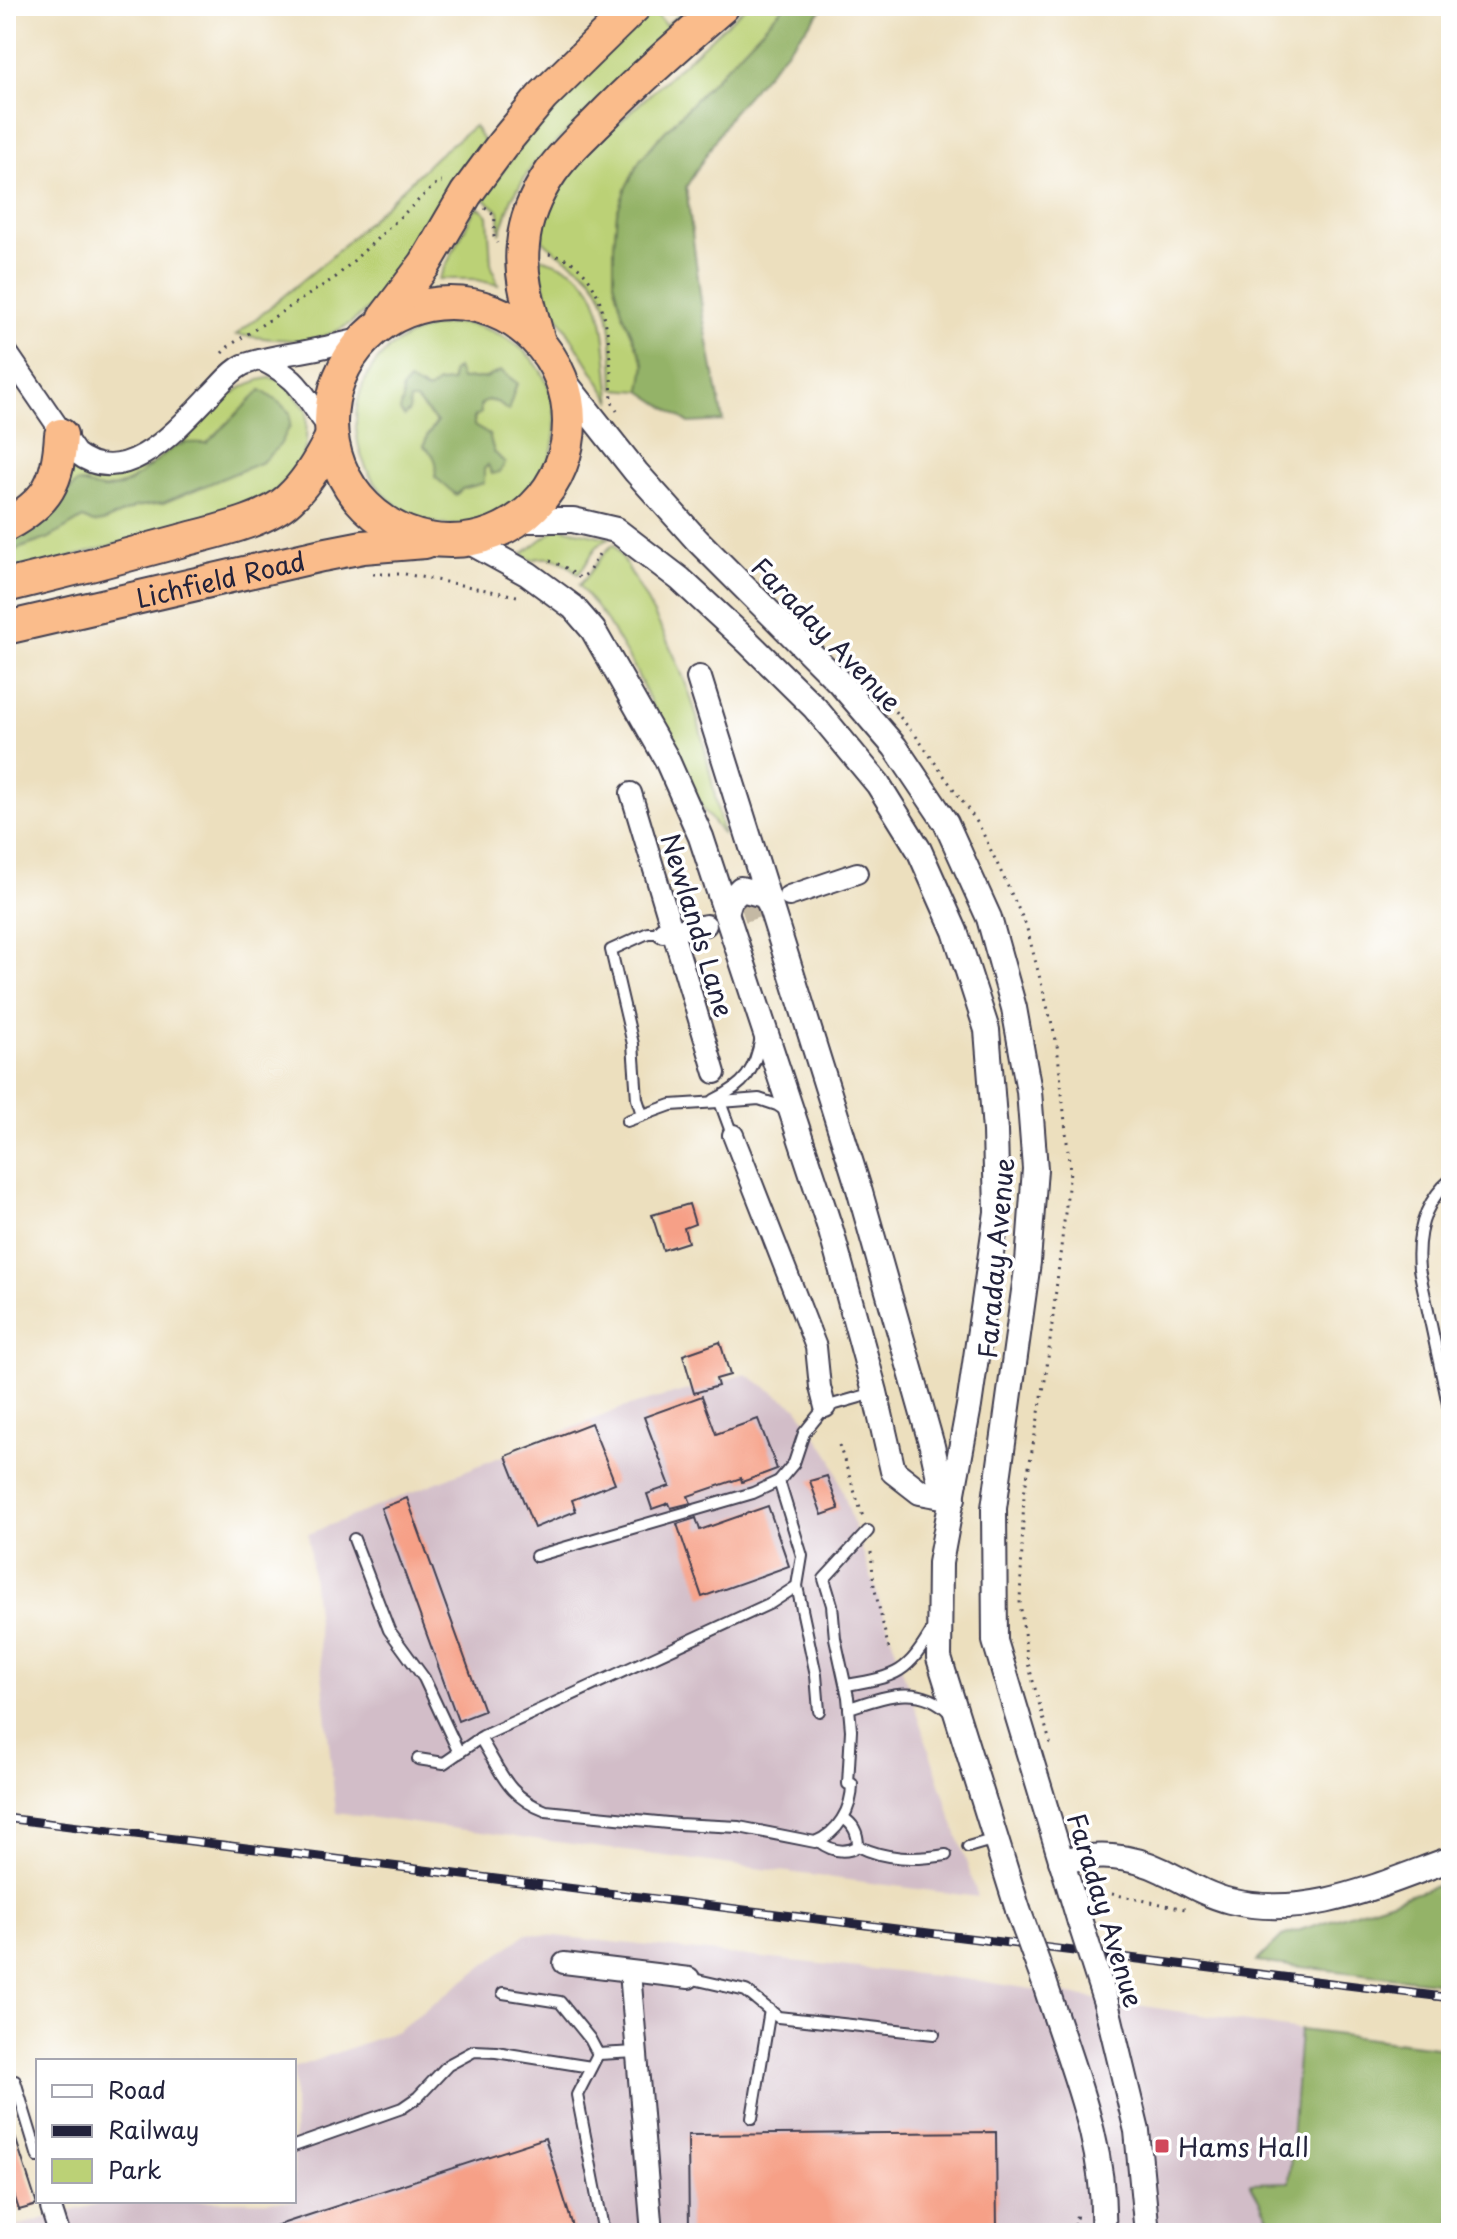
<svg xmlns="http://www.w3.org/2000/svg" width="1457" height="2239" font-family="'Playpen Sans',sans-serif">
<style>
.industrial{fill:#d2bdc8}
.green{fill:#bbd176;stroke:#6e7a58;stroke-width:2;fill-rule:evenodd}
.forest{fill:#94b367;stroke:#5b6a51;stroke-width:2}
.building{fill:#f6a087}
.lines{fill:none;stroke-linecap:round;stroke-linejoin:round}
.minor-tunnel{stroke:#c4b9a4;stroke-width:20;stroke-dasharray:20 10;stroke-linecap:butt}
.service-casing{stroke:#403e4f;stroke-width:14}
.minor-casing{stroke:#403e4f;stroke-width:24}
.tertiary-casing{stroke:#403e4f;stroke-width:28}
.trunk-casing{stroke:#403e4f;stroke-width:36}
.path{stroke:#403e4f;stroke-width:3;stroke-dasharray:2 6;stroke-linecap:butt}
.service{stroke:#fff;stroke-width:10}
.minor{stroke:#fff;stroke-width:20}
.tertiary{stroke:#fff;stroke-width:24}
.trunk{stroke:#fabc8b;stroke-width:32}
.rail-casing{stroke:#22223b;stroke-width:9}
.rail{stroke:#fff;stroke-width:6;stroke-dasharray:18;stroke-linecap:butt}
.tertiary-bridge-casing{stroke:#403e4f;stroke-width:28;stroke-linecap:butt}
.tertiary-bridge{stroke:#fff;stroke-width:24}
.poi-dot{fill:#d1495b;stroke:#fff;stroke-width:3}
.labels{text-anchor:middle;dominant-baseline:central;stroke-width:7;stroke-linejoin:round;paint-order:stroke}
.street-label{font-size:26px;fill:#22223b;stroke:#fff}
.poi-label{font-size:26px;fill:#22223b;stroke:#fff;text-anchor:start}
</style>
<rect width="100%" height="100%" fill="#fff"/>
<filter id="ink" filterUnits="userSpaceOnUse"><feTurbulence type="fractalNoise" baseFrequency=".0125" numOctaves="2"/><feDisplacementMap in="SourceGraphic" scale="16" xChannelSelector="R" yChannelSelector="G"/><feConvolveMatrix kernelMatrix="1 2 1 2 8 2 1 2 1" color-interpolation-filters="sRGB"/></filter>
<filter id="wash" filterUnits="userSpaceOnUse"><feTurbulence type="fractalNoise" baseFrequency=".006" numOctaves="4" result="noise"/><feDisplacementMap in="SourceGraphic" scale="32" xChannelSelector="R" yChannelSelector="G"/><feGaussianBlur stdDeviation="1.8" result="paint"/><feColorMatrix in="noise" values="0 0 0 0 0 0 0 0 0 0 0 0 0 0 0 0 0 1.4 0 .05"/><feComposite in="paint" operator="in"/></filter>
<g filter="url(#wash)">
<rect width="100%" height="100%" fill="#ecdfbe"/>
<g class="industrial">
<path d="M 746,1374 L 798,1408 L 832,1459 L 978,1897 L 336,1813 L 308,1534 L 622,1408 Z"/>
<path d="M 527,1933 L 973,1980 L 1300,2030 L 1451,2049 L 1451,2233 L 6,2233 L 6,2229 L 108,2201 L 294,2201 L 294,2068 L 397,2031 Z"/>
</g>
<g class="green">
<path d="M 683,6 L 696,6 L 533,165 L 512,198 L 500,234 L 499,211 L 484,199 C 529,127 588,64 651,7 L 665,25 L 679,15 Z"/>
<path d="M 746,6 L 784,6 L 658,139 L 640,160 L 626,188 L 617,213 L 614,246 L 614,281 L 623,314 L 645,365 L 641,391 L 614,389 C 612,353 616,300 587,273 C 573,260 554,254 542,239 C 545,205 568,177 588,151 Z"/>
<path d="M 474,126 L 484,142 C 469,164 453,186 440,209 C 410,257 369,336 303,340 C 282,341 258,337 236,335 L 330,258 L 438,155 Z"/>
<path d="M 476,207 L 483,210 L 488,216 L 491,263 L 498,285 L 472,279 L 439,279 Z"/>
<path d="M 541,258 C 552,262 565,265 575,272 C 611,297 604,363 612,402 L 548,300 L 539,265 Z"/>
<path d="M 462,323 C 487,327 514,338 531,358 C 564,394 563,456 530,491 C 508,514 480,526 449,525 C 433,524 422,519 409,513 C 347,481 336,387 394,345 C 414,330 436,324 462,323 ZM 501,371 L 517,383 L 508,410 L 497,402 L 487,400 C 478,407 474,414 474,426 L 489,435 L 494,452 L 505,463 L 489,464 L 484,469 L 484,483 L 462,489 L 456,494 L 435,477 L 438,467 L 427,436 L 437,423 L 416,400 L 409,400 L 400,411 L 404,399 L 421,386 L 427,391 L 461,379 L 486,378 Z"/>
<path d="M 269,378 L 282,380 L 307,410 L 306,445 L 301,462 L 275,492 L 228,512 L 6,576 L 6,553 L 49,538 L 83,518 L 103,522 L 135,507 L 163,503 L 262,462 L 207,443 L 180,444 C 206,419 232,383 269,378 Z"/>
<path d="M 67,464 C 99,490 117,477 153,465 C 133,481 119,488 94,489 L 86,483 L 77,483 L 45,513 Z"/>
<path d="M 558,527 L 609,538 C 590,547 592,560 578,574 C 564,560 550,554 531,560 L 521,555 Z"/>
<path d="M 614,544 C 647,599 681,659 698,721 C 708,758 715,797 723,835 L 700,805 L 633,665 L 606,620 L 579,585 C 594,572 598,556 614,544 Z"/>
</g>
<g class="forest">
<path d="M 784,6 L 825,6 L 732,113 L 686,187 L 703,316 L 723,421 L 689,423 L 641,391 L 645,365 L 623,314 L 614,281 L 614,246 L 617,213 L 626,187 L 640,160 L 658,139 Z"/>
<path d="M 457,368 L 461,379 L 486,378 L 501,371 L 517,383 L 508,411 L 497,402 L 488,400 L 480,405 L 481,413 L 474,417 L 474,426 L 489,435 L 494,452 L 505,463 L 500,472 L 492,474 L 488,465 L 484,469 L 484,483 L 462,489 L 456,495 L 435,477 C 439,464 435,455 424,446 L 427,436 L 437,422 L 416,400 L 410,400 L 409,411 L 404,416 L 400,411 L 403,399 L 402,389 L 409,381 L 427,391 L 438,383 L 452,382 L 452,373 Z"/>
<path d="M 261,390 L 281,404 L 290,413 L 290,426 L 280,445 L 262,462 L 163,503 L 135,507 L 103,522 L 93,523 L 83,518 L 49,538 L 6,553 L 6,541 L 45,513 L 77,483 C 91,483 96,492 113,488 C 141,483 161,449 182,444 C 189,442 199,443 207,443 Z"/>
<path d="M 1451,1881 L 1451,1984 L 1256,1962 L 1282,1936 Z"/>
<path d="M 1300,2030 L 1451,2049 L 1451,2233 L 1277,2231 L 1250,2183 L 1289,2182 Z"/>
</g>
<g id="blocks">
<g class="building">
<path d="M 689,1204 L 695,1224 L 684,1228 L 688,1242 L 663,1250 L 652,1215 Z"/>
<path d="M 720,1342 L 730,1375 L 716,1379 L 718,1386 L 694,1393 L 683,1355 Z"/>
<path d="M 702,1396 L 716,1434 L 758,1419 L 777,1469 L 742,1482 L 741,1478 L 688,1496 L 691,1503 L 671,1508 L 669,1503 L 652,1509 L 647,1494 L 670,1486 L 644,1417 Z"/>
<path d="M 591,1423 L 615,1483 L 572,1500 L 576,1511 L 534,1528 L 506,1456 Z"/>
<path d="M 827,1476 L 839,1509 L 822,1515 L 810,1481 Z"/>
<path d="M 407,1498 L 484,1711 L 458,1721 L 381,1508 Z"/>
<path d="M 768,1506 L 789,1566 L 702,1597 L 677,1524 L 696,1518 L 700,1530 Z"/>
<path d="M 6,2118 L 9,2118 L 37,2205 L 19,2210 L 6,2170 Z"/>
<path d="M 996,2132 L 997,2233 L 689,2233 L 688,2135 Z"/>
<path d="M 545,2138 L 575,2233 L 263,2233 L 263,2230 Z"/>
</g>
</g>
</g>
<g filter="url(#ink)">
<use href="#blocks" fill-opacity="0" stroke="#403e4f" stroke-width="2"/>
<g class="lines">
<path class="minor-tunnel" d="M 714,922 L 782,899"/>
<defs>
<g id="service">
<path d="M 714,1100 C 745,1085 755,1071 761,1037"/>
<path d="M 720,1102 L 730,1129"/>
<path d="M 642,1114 L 637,1099 L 633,1044 L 611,950 L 648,933 L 662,933"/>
<path d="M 627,1121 L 671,1105 L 734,1101 L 759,1099 L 777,1105 L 786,1111"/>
<path d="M 1451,1179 C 1424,1202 1416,1235 1419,1269 L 1451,1418"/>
<path d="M 354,1539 L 389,1630 L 424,1678 L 459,1753"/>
<path d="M 536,1556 L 753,1493 L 779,1481 L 794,1463 L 804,1433 L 825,1407 L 874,1393"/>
<path d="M 797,1586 L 816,1675 L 819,1711"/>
<path d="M 847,1685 C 898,1676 907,1674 934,1627"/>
<path d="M 849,1708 C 884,1697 920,1682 950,1713"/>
<path d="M 480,1738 C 501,1771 506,1796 546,1811 L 678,1824 L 739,1827 L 815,1842 C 838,1833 852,1809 852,1784 L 848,1784 L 851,1730 L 848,1697 L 835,1638 L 832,1605 L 824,1579 L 868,1531"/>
<path d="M 418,1759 L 444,1763 L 483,1736 L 771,1603 L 797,1586 L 802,1556 L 779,1481"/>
<path d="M 818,1841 C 830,1850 844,1855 858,1846 C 858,1834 854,1824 843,1818"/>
<path d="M 858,1846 C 886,1860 915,1860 946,1855"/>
<path d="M 968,1847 L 995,1839"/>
<path d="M 689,1978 L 746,1991 L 778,2017 L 934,2034"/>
<path d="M 503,1993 L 560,2002 L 590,2039 L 598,2054 L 637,2052"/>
<path d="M 598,2054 L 577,2095 L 604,2233"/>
<path d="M 15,2081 L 38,2157"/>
<path d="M 752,2118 L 770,2010"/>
<path d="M 294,2146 L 402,2108 L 418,2097 L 448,2065 L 474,2051 L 496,2052 L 591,2067"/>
</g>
<g id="minor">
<path d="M 6,351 L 76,453 C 125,492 179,427 211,394 C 221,384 231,371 243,365 C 268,355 296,354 321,348 C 335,345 348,341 363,339"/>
<path d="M 261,360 C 304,381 301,394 329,428"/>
<path d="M 631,793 L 715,1073"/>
<path d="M 789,896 L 857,873"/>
<path d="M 663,932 L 706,925"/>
<path d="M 733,1135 L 816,1347 L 820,1387 L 825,1407"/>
<path d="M 564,1963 L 689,1978"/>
<path d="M 630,1972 L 652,2233"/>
<path d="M 51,2208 L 59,2233"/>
</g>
<g id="tertiary">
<path d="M 560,376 L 636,472 L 697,540 L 839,682 L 895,747 L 946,823 L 989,918 L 1014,1008 L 1029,1091 L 1035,1169 L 1028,1262 L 994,1508 L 995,1641 L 1079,1919"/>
<path d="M 518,520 L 573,520 L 616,530 L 680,579 L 748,642 L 815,708 L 878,784 L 919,850 L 955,931 L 987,1030 L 995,1131 L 997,1212 L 969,1406 L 940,1563 L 939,1658 L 1018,1910"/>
<path d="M 468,541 L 528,574 L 573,607 L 593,630 L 666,758 L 701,837 L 831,1231 L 875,1392 L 893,1471 L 920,1492 L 953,1498"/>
<path d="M 699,678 L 859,1189 L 932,1446 L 943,1496"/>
<path d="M 726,913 L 730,900 L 741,889 L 763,895 L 768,900"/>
<path d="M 1061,1861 C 1097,1854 1129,1854 1163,1871 C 1185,1882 1206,1895 1230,1901 C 1308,1920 1380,1884 1451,1859"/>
<path d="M 1044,1981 C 1070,2064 1107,2144 1103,2233"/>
<path d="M 1106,2003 L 1137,2131 L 1147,2233"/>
</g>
<g id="trunk">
<circle cx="450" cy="422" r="119"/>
<path d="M 385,317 L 425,264 L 466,194 L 503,144 L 542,97 L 635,6"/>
<path d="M 539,342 C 531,311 519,278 523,245 C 525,219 536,194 551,172 C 564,153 581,138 597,122 C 637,81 680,43 723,6"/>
<path d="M 6,525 C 48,502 58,483 61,435"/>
<path d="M 6,586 C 64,572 122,557 180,541 C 212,532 265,522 289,499 C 307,483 320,460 331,438"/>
<path id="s1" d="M 6,628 L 322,555 L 363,547 L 425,542"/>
</g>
</defs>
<use href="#service" class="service-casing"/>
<use href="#minor" class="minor-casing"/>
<use href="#tertiary" class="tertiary-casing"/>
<use href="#trunk" class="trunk-casing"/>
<g class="path">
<path d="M 485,208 L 495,216 L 494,237 L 497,243"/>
<path d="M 549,254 C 555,256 563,257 568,260 C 612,284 610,358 612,402 L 617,411"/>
<path d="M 222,353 L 229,346 L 336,277 L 438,182 L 442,182"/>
<path d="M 550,561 L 563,566 L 580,578 L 588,573 L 602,549"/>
<path d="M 373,574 L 405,574 L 522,597"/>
<path d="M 874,687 L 911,730"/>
<path d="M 916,736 L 979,825 L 1026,925 L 1057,1044 L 1070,1171 L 1046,1375 L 1024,1494 L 1020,1602 L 1028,1663 L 1051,1746"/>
<path d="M 839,1445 L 863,1517"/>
<path d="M 871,1552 L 874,1586 L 889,1650"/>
<path d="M 1112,1894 L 1190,1910"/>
<path d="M 1074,2233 L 1076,2217 L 1083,2218"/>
</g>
<use href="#service" class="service"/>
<use href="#minor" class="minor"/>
<use href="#tertiary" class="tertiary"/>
<use href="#trunk" class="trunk"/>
<defs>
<path id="rail" d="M 6,1818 L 1451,1998"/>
</defs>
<use href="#rail" class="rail-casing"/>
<use href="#rail" class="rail"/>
<defs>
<g id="tertiary-bridge">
<path d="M 1018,1910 L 1044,1981"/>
<path d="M 1079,1919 L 1106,2003"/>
</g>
</defs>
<use href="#tertiary-bridge" class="tertiary-bridge-casing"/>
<use href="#tertiary-bridge" class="tertiary-bridge"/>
</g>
</g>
<rect class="poi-dot" x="1154" y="2138" width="16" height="16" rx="4"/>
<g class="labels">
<g class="street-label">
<text stroke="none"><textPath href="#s1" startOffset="220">Lichfield Road</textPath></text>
<text transform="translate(827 634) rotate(46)">Faraday Avenue</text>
<text transform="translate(698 925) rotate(73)">Newlands Lane</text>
<text transform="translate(995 1258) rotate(-85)">Faraday Avenue</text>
<text transform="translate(1106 1910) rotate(73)">Faraday Avenue</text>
</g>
<g class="poi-label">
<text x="1178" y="2146">Hams Hall</text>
</g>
</g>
<rect width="1457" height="2239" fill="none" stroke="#fff" stroke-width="32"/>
<rect x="36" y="2059" width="260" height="144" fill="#ffffff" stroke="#a7a7b1" stroke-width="2"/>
<rect x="52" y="2085" width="40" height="12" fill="#ffffff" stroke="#a7a7b1" stroke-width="2"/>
<text x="108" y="2099" font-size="24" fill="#22223b">Road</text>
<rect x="52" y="2125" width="40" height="12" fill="#22223b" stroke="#a7a7b1" stroke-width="2"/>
<text x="108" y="2139" font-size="24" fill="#22223b">Railway</text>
<rect x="52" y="2159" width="40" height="24" fill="#bbd176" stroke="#a7a7b1" stroke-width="2"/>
<text x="108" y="2179" font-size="24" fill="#22223b">Park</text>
</svg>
